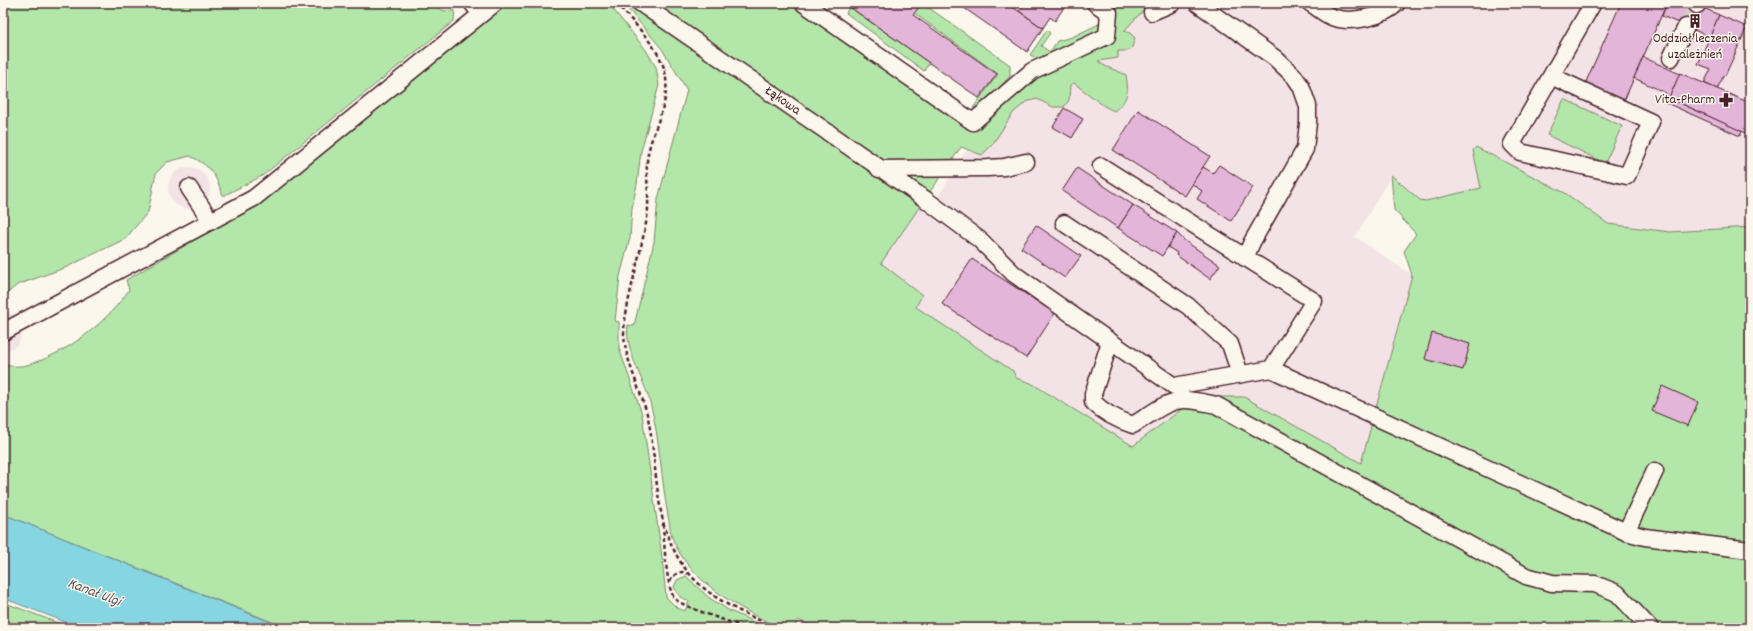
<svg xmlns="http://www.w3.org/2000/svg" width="1753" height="631" font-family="Dekko,sans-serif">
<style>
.built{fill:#f4e3e6}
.green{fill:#b3e7a9;stroke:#7e836a}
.water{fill:#86d6e2;stroke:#6e8d99}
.building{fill:#e3b5d8;stroke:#4a1f2b}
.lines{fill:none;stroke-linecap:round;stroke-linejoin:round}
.minor-tunnel{stroke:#d8ccc5;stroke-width:16;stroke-dasharray:16 8;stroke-linecap:butt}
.minor-casing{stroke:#4a1f2b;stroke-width:19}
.path{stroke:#4a1f2b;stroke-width:2.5;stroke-dasharray:4 3;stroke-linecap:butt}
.minor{stroke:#fbf7ec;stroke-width:16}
.labels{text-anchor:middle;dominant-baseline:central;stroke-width:3;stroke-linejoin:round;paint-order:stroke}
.poi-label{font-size:14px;fill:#4a1f2b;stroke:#fbf7ec}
.street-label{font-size:14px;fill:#4a1f2b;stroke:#fbf7ec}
.water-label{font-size:15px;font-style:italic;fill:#5c5662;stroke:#fbf7ec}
</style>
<rect width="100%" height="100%" fill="#fbf7ec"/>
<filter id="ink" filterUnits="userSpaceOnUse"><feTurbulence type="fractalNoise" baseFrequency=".025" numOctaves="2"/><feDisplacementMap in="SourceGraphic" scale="8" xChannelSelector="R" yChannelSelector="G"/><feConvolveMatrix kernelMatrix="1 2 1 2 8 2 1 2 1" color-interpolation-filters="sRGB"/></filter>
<g filter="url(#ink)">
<g class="built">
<path d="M 1150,3 L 1750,3 L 1750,227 L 1670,232 L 1608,224 L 1565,193 L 1473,151 L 1482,188 L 1426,201 L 1420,200 L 1391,176 L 1355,237 L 1412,275 L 1361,463 L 1244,397 L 1215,397 L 1186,406 L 1133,446 L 1032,383 L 1015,378 L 1013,371 L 916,307 L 922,295 L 881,263 L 930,192 L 938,197 L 982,124 L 1111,45 Z"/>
<circle cx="189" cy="188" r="21"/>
<path d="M 3,311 L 9,312 L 20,319 L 23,332 L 18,345 L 7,351 L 3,351 Z"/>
</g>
<g class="green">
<path d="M 3,3 L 431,3 C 439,10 445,13 455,10 L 454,21 L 262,176 L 223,196 C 215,174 212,167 190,156 L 167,162 L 156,173 L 148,212 L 125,239 L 67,267 L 17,285 L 3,297 Z"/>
<path d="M 505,3 L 608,3 L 646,50 L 656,67 L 659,85 L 641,151 L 637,184 L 632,208 L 630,238 L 620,276 L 615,321 L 619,322 L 619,348 L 642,414 L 662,557 L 666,597 L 677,608 L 685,611 L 689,601 L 680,597 L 674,587 L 677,580 L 686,576 L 708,597 L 730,611 L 768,628 L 287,628 L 3,514 L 3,365 C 10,366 20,367 27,365 C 32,364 37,361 42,360 C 77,345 107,321 129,290 L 126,280 L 260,202 Z"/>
<path d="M 623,3 L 632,3 L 636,6 L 921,205 L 881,263 L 922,295 L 916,307 L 1013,371 L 1016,378 L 1031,383 L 1133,446 L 1186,406 L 1215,397 L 1244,397 L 1361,463 L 1412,275 L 1404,251 L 1416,234 L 1394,210 L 1391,175 L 1420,200 L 1426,201 L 1481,188 L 1473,150 L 1476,147 L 1565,193 L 1608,224 L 1670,232 L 1750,227 L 1750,628 L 812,628 L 812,626 L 798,620 L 795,626 L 786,628 C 768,624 740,608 724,597 C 703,582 685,567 674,542 C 670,535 670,524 668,516 C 661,478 660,439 650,402 C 644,379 624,349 628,325 L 634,326 L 654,242 L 658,199 L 687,90 L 662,49 Z"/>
<path d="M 653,3 L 790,3 L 963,124 L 1022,81 L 1115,31 L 1117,18 L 1114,3 L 1150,3 L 1124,31 L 1130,33 L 1135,38 L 1132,47 L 1128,51 L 1118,51 L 1118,58 L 1098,61 C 1105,68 1117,70 1126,75 C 1129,91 1128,101 1114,111 L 1104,106 L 1074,83 L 1070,85 L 1069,100 L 1064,107 L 1053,107 L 1037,99 L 1026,102 L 1013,113 L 992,145 L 982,155 L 961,147 L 930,192 Z"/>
<path d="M 922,3 L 1010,65 L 1010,76 L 981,108 L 973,108 L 998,74 L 914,13 Z"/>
<path d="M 849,7 L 929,63 L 924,71 L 846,13 Z"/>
<path d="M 1101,23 L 1101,32 L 1039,59 L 1030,55 L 1047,30 L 1050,33 L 1041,46 L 1050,52 L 1057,41 L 1072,37 Z"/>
<path d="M 1564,99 L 1622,126 L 1605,163 L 1547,135 Z"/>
<path d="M 3,602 L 71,628 L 3,628 Z"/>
</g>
<path class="water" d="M 3,514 L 285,628 L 81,628 L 3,598 Z"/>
<g class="building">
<path d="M 844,3 L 922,3 L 913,15 L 997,74 L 979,98 Z"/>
<path d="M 957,3 L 1007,3 L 1043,28 L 1027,52 Z"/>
<path d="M 1025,3 L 1067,3 L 1055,21 L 1050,17 L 1043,28 L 1019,11 Z"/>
<path d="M 1621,3 L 1667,3 L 1623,103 L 1584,86 Z"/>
<path d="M 1667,3 L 1693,3 L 1719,15 L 1710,37 L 1662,16 Z"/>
<path d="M 1719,15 L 1747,27 L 1725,76 L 1724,75 L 1717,89 L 1704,83 L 1711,69 L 1698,64 Z"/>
<path d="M 1643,57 L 1680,74 L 1669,98 L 1742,131 L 1740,136 L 1662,101 L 1666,93 L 1634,78 Z"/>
<path d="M 1680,73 L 1750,103 L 1750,135 L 1669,98 Z"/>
<path d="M 1064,108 L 1083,119 L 1072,138 L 1053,127 Z"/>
<path d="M 1138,110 L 1210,156 L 1185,196 L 1113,150 Z"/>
<path d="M 1219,165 L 1253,187 L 1231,221 L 1197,199 L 1202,191 L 1192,184 L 1203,167 L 1213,173 Z"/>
<path d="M 1077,168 L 1133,205 L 1118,228 L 1062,191 Z"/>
<path d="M 1133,205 L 1177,233 L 1162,256 L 1118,228 Z"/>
<path d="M 1036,225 L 1081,256 L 1065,278 L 1021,248 Z"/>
<path d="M 1177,233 L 1185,241 L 1220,265 L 1210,279 L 1176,255 L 1177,253 L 1168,247 Z"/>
<path d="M 972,259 L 1055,313 L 1026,358 L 942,304 Z"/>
<path d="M 1432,333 L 1470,344 L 1463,370 L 1425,359 Z"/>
<path d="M 1662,386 L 1698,402 L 1688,426 L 1652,411 Z"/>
</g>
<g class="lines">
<path class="minor-tunnel" d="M 1686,27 L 1697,5"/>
<defs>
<g id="minor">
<path d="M 472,3 L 481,14"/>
<path id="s1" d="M 640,3 L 925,199 L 980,240 L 1014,274 L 1174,386 L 1271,369 L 1314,301 L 1101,166"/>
<path d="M 803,3 L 973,122 L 1032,71 L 1107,36 L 1109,13 L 1095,3"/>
<path d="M 1197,3 L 1275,58 L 1294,76 L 1301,86 L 1308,106 L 1308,123 L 1305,149 L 1252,242 L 1245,258"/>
<path d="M 1310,3 C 1317,7 1324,14 1332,17 C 1350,24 1384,17 1397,3"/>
<path d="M 1697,5 L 1698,3"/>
<path d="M 1152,12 L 1173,3"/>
<path d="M 1671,58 L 1686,27"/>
<path d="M 1551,76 L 1651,122 L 1627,176 L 1520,152 L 1512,144 L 1593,3"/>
<path d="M 879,169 L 988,168 L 1004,167 L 1026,162"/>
<path d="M 189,188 L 211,221"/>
<path d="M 1064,223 L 1188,306 L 1230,344 L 1240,374"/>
<path d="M 3,332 L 254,198 L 495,3"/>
<path d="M 1110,342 L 1093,394 L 1093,402 C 1104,413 1118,420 1133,425 C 1149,416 1166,400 1185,400 C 1195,400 1206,403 1216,405 L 1526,576 L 1552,583 L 1595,584 L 1617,593 L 1650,628"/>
<path d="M 1271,369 L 1626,532 L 1645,537 L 1750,550"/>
<path d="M 1626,532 L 1655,471"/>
</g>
</defs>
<use href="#minor" class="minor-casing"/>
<g class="path">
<path d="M 616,3 C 632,21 660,48 665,72 C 672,104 650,130 647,161 C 646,180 650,199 647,218 C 642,245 635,271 629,298 C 627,310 624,321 624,333 C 624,359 642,392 648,418 C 655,452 655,487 663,521 C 664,527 668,534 670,541 C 689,590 731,608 777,628"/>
<path d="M 663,524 C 664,539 666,589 675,599 C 683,607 733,623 746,628"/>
<path d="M 670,582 C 673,574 681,569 688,574"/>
</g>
<use href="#minor" class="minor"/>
</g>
</g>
<defs>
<symbol id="building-bare" viewBox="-9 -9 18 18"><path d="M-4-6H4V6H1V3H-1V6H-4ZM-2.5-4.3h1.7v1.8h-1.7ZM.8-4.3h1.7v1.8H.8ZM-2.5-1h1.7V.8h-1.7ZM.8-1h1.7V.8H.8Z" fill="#4a1f2b" stroke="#fbf7ec" stroke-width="2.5" paint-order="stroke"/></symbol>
<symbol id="pharmacy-bare" viewBox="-9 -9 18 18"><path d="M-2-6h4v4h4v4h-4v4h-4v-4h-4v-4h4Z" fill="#4a1f2b" stroke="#fbf7ec" stroke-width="2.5" paint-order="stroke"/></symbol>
</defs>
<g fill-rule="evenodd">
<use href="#building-bare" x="1685" y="11" width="20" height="20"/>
<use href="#pharmacy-bare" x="1716" y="90" width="20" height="20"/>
</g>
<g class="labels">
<g class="poi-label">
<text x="1695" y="39">Oddział leczenia<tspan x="1695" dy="16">uzależnień</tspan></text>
<text x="1715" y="100" text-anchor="end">Vita-Pharm</text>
</g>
<g class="street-label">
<text stroke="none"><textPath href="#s1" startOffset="173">Łąkowa</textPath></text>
</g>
<g class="water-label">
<text transform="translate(94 593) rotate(21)">Kanał Ulgi</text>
</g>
</g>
<rect width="1753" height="631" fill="none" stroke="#fbf7ec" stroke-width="16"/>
<rect x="8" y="8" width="1737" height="615" fill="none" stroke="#4a1f2b" stroke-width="1.5" filter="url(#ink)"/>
</svg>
